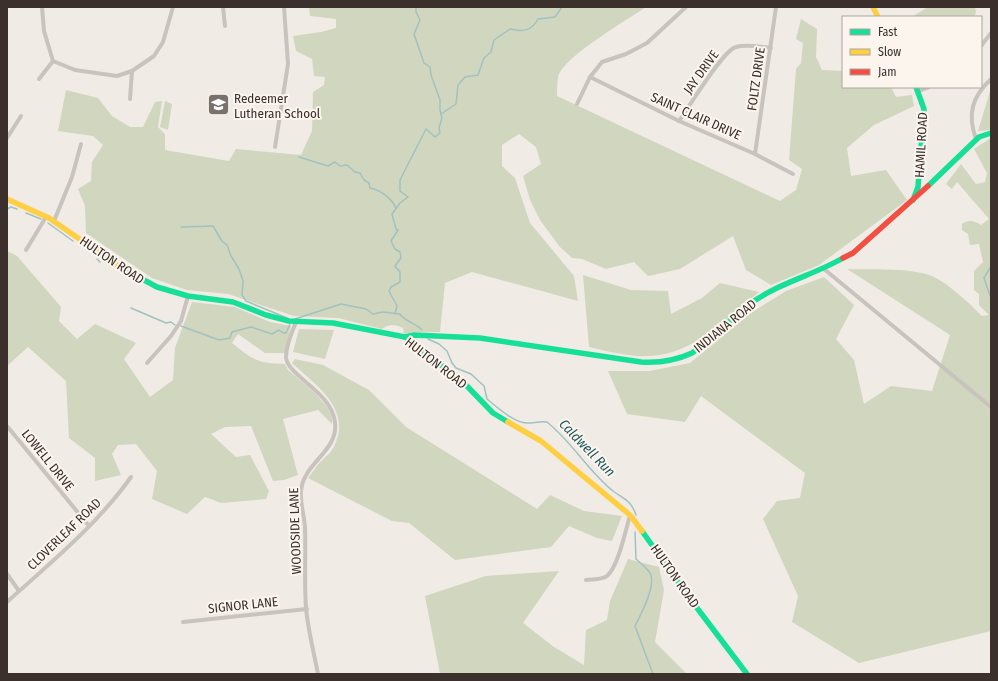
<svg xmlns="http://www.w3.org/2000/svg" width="998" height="681" font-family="'Fira Sans Condensed',sans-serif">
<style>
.green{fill:#d1d6bf}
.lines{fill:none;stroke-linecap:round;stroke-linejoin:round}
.stream{stroke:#a1c2c1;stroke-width:1.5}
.street{stroke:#c9c3be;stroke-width:4}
.fast{stroke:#16e098;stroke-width:5.5}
.slow{stroke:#ffcf43;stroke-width:5.5}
.jam{stroke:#f24e42;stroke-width:5.5}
.labels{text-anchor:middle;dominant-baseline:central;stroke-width:4;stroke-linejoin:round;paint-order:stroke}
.street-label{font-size:13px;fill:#3b302b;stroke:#fbf5ee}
.poi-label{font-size:13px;fill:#3b302b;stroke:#fbf5ee;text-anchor:start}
.water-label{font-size:14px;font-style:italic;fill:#1f5a5e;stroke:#fbf5ee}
</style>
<rect width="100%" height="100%" fill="#f0ebe5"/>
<g class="green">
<path d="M 309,7 L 646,7 C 627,20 563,57 558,77 C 557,83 557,90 557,96 L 780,201 L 796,190 L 802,169 L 789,160 L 796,69 L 801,63 L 803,43 L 796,39 L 801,19 L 817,29 L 816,57 L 822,70 L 843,71 L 843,87 L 891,87 L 896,97 L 912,95 L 914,106 L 874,125 L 847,148 L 851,176 L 886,170 L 907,200 L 819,265 L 771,285 L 746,270 L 733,236 L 680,269 L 648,276 L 634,262 L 606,269 L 582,259 L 572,258 L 560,247 L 540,220 L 530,200 L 523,176 L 541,164 L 536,147 L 519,134 L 502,145 L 502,166 L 515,178 L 530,223 L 574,276 L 578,301 L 472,272 L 445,283 L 440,332 L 414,332 L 404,334 L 403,328 C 394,324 389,324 382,329 L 338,318 L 294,316 L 228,294 L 187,290 L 152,278 L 86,233 L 85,206 L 78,189 L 91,181 L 92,162 L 103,145 L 93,136 L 58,131 L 66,90 L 98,98 L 112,116 L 130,127 L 143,127 L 155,102 L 162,101 L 158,127 L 165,134 L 165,150 L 229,161 L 236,149 L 301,155 L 312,131 L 313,92 L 324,85 L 325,77 L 314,76 L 312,59 L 296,51 L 293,36 L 321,32 L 336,28 L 336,19 L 310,16 Z"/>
<path d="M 928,7 L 975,7 L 976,12 L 974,17 L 912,17 Z"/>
<path d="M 991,88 L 991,130 L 978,131 Z"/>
<path d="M 165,101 L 172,104 L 168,130 L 160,127 Z"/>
<path d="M 991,138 L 991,631 L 859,663 L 792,622 L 798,596 L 763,519 L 777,501 L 800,498 L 805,473 L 701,396 L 685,422 L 627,414 L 608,371 L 650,371 L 690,363 L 751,313 L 786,291 L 824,277 L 854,305 L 836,339 L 854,360 L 864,404 L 891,386 L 932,391 L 950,335 L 847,269 C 870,270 913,267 934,277 C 949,284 970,304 982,316 L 989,315 L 979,305 L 979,294 L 974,290 L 974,271 L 983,262 L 979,244 L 970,245 L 968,234 L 962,230 L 962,224 C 969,219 974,221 981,225 L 989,219 L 957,182 L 952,189 L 946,184 L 961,164 L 976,184 L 985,182 L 987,173 L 974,149 Z"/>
<path d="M 7,251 L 17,256 L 61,307 L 59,321 L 77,339 L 95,324 L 136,343 L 124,359 L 150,397 L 173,380 L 175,348 L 192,302 L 235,307 L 270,322 L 291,326 L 285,353 L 265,353 L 238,334 L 232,343 C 253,360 257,363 285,364 L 288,370 C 300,381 336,406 332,424 L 318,410 L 283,419 L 298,475 L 284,480 L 273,481 L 251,426 L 225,427 L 211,434 L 236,457 L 250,455 L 269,491 L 266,499 L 221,503 L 205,497 L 187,514 L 152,499 L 157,471 L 136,444 L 118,445 L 112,454 L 121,475 L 95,481 L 95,458 L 69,438 L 66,381 L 28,347 L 7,366 Z"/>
<path d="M 583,275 L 631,290 L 668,291 L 671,314 L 702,298 L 720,283 L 759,292 C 730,315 698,350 659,355 C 636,359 611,352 589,347 Z"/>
<path d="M 299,329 L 334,330 L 325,359 L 293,352 Z"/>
<path d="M 295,359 L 323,365 L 369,390 L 406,427 L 537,509 L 550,495 L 584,511 L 622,516 L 612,541 L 597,538 L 569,526 L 551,547 L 455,560 L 409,523 L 392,521 L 308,478 C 311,474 314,470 317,466 C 321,460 328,456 332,450 C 355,411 317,386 292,363 Z"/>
<path d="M 628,559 L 659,567 L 664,590 L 655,642 L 687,674 L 440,674 L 425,596 L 486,576 L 559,571 L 523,623 L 554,647 L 584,665 L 586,630 L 607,620 L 610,601 Z"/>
</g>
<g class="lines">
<g class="stream">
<path d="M 441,114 L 456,104 L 458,85 L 465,77 L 478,75 L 484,58 L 491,52 L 494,40 L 510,29 C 523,32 532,31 538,19 L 555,17 L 562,7"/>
<path d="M 299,157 L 328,166 L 335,162 L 340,166 L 347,165 L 355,172 L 360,173 L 364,180 L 369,183 L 370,188 C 381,190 392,199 396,208"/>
<path d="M 7,209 L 11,207 L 17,209"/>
<path d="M 26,213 L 41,219"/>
<path d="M 48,223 L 73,241"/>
<path d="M 181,227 L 213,226 L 222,241 L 227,245 L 231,256 L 239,269 L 243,281 L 242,295 L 246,301 L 287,318"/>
<path d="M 97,259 L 100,262"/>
<path d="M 991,266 L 984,278 L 991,298"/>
<path d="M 131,308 L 166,323 L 171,322 L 175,325"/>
<path d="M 395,314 L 397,306 L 389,291 L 391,287 L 400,282 L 400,272 L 395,266 L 401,258 L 400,252 L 395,249 L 391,241 L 398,230 L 396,229 L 392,214 L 400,203 L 408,197 L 400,191 L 400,180 L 426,129 L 435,137 L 440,133 L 439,128 L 442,118 L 440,110 L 440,100 L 431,75 L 430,67 L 424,63 L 414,34 L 420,20 L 416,12 L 416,7"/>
<path d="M 295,319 L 341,304 L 366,309 L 373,314 L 383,312 L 400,314 C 405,322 416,323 422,330"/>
<path d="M 181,326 L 219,340 L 230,338 L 232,332 L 251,327 L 272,334 L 279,330 L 283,333 L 286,333 L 290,324"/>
<path d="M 428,339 L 439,344 L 447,351 L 452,363 L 456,368 L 471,374 L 484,386 L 487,399 C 497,407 514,423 528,423 C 534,423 540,421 547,422 C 572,442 588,471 613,491 C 625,500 631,500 636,515"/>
<path d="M 635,532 L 636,559 C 641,564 649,569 651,575 C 655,588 641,614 635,626 L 653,674"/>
</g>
<g class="street">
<path d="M 42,7 L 44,31 L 53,61 L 75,70 L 117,76 L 132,71 L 154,56 L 163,42 L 173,7"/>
<path d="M 223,7 L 225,26"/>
<path d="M 981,46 L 991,33"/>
<path d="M 590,77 L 679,121 L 755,154 L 793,174"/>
<path d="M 39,79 L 53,61"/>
<path d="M 918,91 L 929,87"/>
<path d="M 130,99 L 132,71"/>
<path d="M 577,104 L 590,77 L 602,62 L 626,54 L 647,43 L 686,7"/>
<path d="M 679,121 C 689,107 723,50 736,47 C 747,44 760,47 771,48"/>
<path d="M 7,138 L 21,116"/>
<path d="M 976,139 C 967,114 972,97 991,79"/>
<path d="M 275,147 L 288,64 L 284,7"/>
<path d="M 755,154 L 776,7"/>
<path d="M 54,221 L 72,177 L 81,144"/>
<path d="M 26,250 L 46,217"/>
<path d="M 824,269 L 991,407"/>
<path d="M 296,322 C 292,332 286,345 286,357 C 287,376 331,391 335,422 C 339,451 303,463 301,491 C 300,502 304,515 305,527 C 306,554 304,581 306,608 C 308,630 314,653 318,674"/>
<path d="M 147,363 L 171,336 L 181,321 L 188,296"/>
<path d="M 7,426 L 89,526"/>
<path d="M 7,574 L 19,591"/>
<path d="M 586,580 C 592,579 602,580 607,576 C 618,567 626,529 630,515"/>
<path d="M 7,602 C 50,563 97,525 131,477"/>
<path d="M 183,622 L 307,609"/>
</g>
<g class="fast">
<path d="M 928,186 L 979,137 L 991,133"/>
<path d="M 913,200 L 918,187 L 924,109 L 916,87"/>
<path d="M 120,267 L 157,287 L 188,296 L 233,302 L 266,315 L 289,321 L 333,323 L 405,337 L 465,384 L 493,413 L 508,422"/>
<path d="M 405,337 L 414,335 L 480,338 L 641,362 C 659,363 675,361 692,353 C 713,339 730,319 750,304 C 778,283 814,275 843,258"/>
<path d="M 642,531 L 691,600 L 747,674"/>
</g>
<g class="slow">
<path d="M 873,7 L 878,17"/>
<path d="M 7,199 L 49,218 L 120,267"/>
<path d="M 508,422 L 541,441 L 630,515 L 642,531"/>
</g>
<path class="jam" d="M 843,258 L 853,253 L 928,186"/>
</g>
<defs>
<symbol id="school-square" viewBox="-11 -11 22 22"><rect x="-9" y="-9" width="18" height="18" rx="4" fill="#7a716c" stroke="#fbf5ee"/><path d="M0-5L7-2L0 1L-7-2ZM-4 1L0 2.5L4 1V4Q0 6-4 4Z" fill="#fff"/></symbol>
</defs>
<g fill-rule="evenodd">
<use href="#school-square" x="206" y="92" width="25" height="25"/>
</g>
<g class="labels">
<g class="street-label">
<text transform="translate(701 72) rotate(-54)">JAY DRIVE</text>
<text transform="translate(756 79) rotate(-82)">FOLTZ DRIVE</text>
<text transform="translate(696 116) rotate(24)">SAINT CLAIR DRIVE</text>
<text transform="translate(921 145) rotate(-87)">HAMIL ROAD</text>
<text transform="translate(112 260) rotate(34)">HULTON ROAD</text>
<text transform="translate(725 326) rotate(-39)">INDIANA ROAD</text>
<text transform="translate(436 363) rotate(38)">HULTON ROAD</text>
<text transform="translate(48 460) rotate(51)">LOWELL DRIVE</text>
<text transform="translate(295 531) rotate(-92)">WOODSIDE LANE</text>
<text transform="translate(64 534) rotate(-44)">CLOVERLEAF ROAD</text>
<text transform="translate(675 576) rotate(55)">HULTON ROAD</text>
<text transform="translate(243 605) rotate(-6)">SIGNOR LANE</text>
</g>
<g class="poi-label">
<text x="234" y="98">Redeemer<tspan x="234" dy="15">Lutheran School</tspan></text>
</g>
<g class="water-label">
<text transform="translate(587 448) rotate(46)">Caldwell Run</text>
</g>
</g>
<rect width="998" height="681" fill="none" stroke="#3b302b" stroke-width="16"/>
<rect x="842" y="16" width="140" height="72" fill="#fbf5ee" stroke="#aea6a0"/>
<rect x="850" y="29" width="20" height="6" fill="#16e098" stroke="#aea6a0"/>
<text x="878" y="36" font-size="12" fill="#3b302b">Fast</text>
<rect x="850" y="49" width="20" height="6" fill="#ffcf43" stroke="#aea6a0"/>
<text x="878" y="56" font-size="12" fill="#3b302b">Slow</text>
<rect x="850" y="69" width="20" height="6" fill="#f24e42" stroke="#aea6a0"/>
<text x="878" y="76" font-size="12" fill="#3b302b">Jam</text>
</svg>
